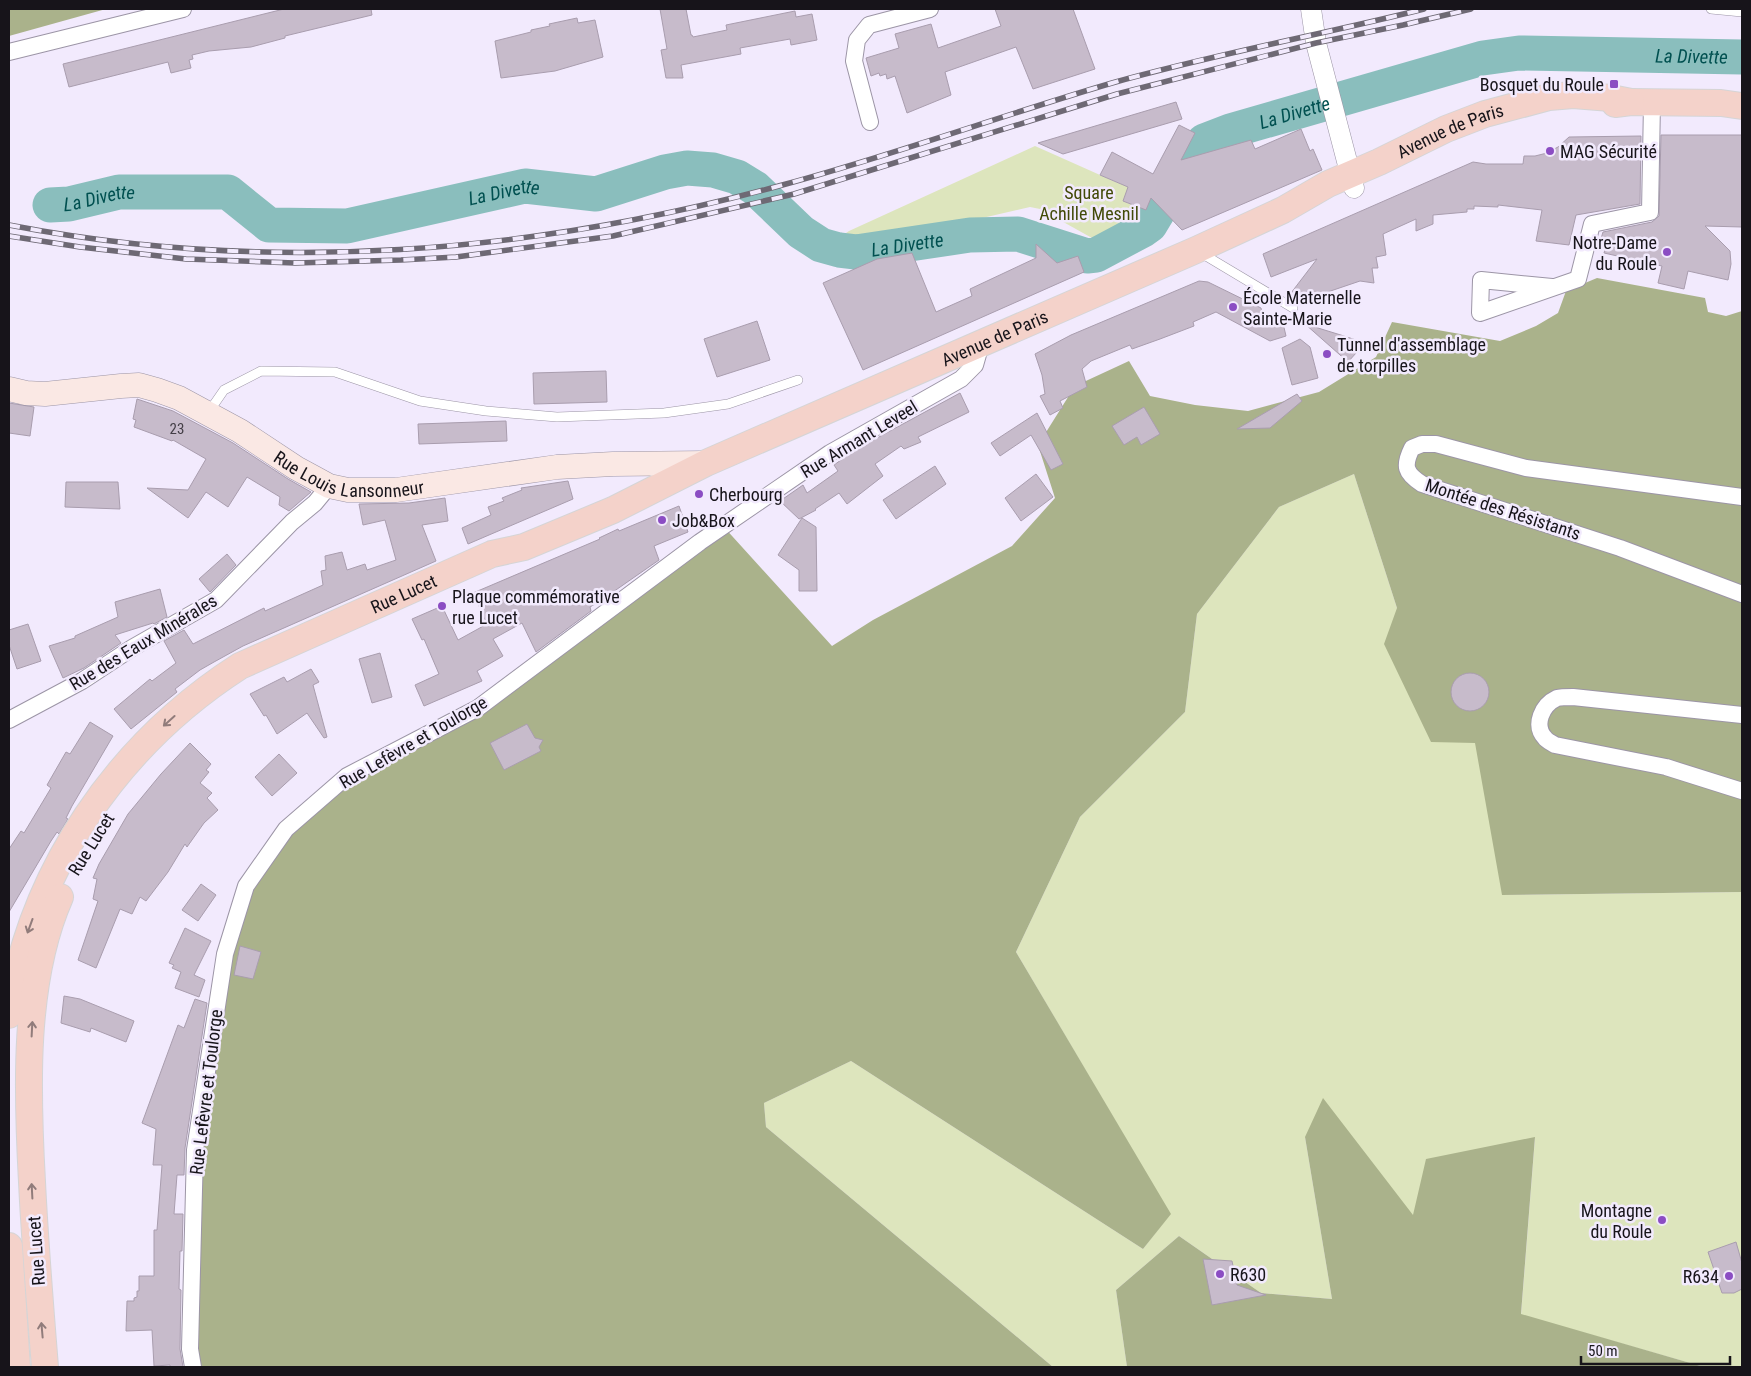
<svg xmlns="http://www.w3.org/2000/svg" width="1751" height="1376" font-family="'Roboto Condensed',sans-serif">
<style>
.green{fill:#dde5bd}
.forest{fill:#aab28b}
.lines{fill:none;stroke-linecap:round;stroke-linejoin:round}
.river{stroke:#8abebd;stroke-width:35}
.building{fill:#c7bbcb;stroke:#a99dae}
.service-casing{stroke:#9c95a6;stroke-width:10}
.minor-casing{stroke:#9c95a6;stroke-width:18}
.tertiary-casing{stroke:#9c95a6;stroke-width:21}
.secondary-casing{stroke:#9c95a6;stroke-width:25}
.primary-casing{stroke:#d5d5d6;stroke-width:28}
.service{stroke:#fff;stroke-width:9}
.minor{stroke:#fff;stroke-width:16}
.tertiary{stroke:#fff;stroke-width:20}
.secondary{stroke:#fae8e4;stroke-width:24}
.primary{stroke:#f4d2ca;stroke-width:26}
.rail-casing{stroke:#6e6974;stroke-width:5.5}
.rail{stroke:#f2eafd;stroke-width:4;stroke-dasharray:11;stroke-linecap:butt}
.oneway{stroke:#917c7b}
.poi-dot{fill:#8b4dc3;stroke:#f2eafd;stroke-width:2}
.labels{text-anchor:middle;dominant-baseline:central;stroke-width:5;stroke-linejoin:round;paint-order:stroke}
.number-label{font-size:15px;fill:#433e46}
.poi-label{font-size:18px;fill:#17141a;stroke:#f2eafd;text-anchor:start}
.street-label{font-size:18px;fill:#17141a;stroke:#f2eafd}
.park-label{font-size:18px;fill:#424a08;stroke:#f2eafd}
.water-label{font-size:19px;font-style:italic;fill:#005050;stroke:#f2eafd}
</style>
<rect width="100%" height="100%" fill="#f2eafd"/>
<g class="green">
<path d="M 1035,146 L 1118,183 L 1130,184 L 1123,201 L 1140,208 C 1129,226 1114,237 1092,238 L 1040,209 L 1030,207 L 861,246 L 840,244 L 834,241 L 849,231 Z"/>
<path d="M 1354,474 L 1397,608 L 1555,662 L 1502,895 L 1742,892 L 1742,1367 L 1704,1367 L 1521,1315 L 1535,1138 L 1413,1216 L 1305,1137 L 1332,1299 L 1261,1293 L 1179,1236 L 1116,1290 L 1127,1367 L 1053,1367 L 766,1127 L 764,1103 L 851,1061 L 1143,1249 L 1170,1214 L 1016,952 L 1080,817 L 1185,712 L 1197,614 L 1279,507 Z"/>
</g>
<g class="forest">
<path d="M 9,9 L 106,9 L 9,36 Z"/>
<path d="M 1597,278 L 1705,298 L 1708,312 L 1726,316 L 1742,311 L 1742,892 L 1502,895 L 1475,743 L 1431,742 L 1384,644 L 1397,608 L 1354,474 L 1279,507 L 1197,614 L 1185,712 L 1080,817 L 1016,952 L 1171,1214 L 1143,1249 L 851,1061 L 764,1103 L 766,1127 L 1053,1367 L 193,1367 L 195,1150 L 246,886 L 286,829 L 347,776 L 478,708 L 723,526 L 832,646 L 873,620 L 1012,546 L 1055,498 L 1038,445 L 1075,386 L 1129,361 L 1150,396 L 1195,405 L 1248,411 L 1319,392 L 1376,357 L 1392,322 L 1500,341 L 1536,326 L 1558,313 L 1566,291 Z"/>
<path d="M 1323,1098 L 1413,1215 L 1426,1159 L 1535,1137 L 1521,1314 L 1704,1367 L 1127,1367 L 1116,1290 L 1179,1236 L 1261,1293 L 1332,1299 L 1305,1137 Z"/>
</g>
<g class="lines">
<path class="river" id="s1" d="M 50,205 L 69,204 L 119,192 L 228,192 L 269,225 L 347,226 L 525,186 L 596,194 L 665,172 L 687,168 L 713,170 L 737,177 L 755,188 L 801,232 L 821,245 L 839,250 L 856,252 L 970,235 L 1018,234 L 1087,256 L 1096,255 L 1143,230 L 1150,225 L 1195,150 L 1204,141 L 1230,131 L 1483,58 L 1519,53 L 1742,57"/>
</g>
<g class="building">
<path d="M 284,9 L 371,9 L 372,15 L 285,36 L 285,38 L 251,47 L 209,51 L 192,55 L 193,59 L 189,60 L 191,68 L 171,73 L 168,62 L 69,87 L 63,64 Z"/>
<path d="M 660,9 L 686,9 L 691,35 L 692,35 L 693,37 L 727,30 L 726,25 L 795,11 L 796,17 L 812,14 L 817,40 L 791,45 L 790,39 L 740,48 L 741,54 L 681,65 L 683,78 L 666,78 L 661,50 L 667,49 Z"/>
<path d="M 995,9 L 1073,9 L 1095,69 L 1033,89 L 1016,47 L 945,72 L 951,95 L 907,113 L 895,76 L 887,79 L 886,74 L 880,76 L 879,73 L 871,76 L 866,58 L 899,48 L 895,34 L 931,24 L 938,48 L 1001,26 Z"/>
<path d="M 577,18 L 578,23 L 595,20 L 603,57 L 555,71 L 501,78 L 495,41 L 531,32 L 531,30 L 550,26 L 549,24 Z"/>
<path d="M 1176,102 L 1182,119 L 1063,154 L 1038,143 Z"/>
<path d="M 1179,125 L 1195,133 L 1181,160 L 1251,140 L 1255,149 L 1301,129 L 1310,151 L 1313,149 L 1322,170 L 1182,230 L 1151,198 L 1146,210 L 1123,201 L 1128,187 L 1100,175 L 1112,152 L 1153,174 Z"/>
<path d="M 1661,135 L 1742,135 L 1742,227 L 1705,226 L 1730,251 L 1731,264 L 1728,280 L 1688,271 L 1684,289 L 1658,283 L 1662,266 L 1604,253 L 1606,246 L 1603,245 L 1604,243 L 1600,242 L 1603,232 L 1652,222 L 1659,216 Z"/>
<path d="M 1641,136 L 1640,204 L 1576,215 L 1569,245 L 1536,241 L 1542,210 L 1498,205 L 1498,207 L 1474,206 L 1474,209 L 1467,209 L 1467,212 L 1433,215 L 1433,224 L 1416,231 L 1416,219 L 1383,234 L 1386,255 L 1376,257 L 1378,268 L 1372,268 L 1374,283 L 1360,281 L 1304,300 L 1291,293 L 1317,259 L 1271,277 L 1263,254 L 1473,162 L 1486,164 L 1523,164 L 1524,156 L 1535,156 L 1547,153 L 1558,147 L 1569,137 Z"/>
<path d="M 1036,244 L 1057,263 L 1078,256 L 1084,272 L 863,370 L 823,283 L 877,259 L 912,253 L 936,312 L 972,296 L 970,289 L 1036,258 Z"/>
<path d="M 1199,281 L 1208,282 L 1261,308 L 1265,323 L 1282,319 L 1286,336 L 1270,341 L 1216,312 L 1193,322 L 1194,326 L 1160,339 L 1132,349 L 1130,345 L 1091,361 L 1082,369 L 1087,387 L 1060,401 L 1063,408 L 1050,415 L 1040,396 L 1045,394 L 1042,375 L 1035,354 L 1071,335 Z"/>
<path d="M 757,321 L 770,360 L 717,377 L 704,339 Z"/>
<path d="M 1305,324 L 1344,336 L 1365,343 L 1348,362 Z"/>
<path d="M 1300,339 L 1310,347 L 1318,378 L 1292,385 L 1282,348 Z"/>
<path d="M 606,371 L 607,402 L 534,404 L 533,373 Z"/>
<path d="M 960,393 L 969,412 L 918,437 L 921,442 L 904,449 L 901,446 L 875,464 L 883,476 L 847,504 L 839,493 L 815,509 L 816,510 L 799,519 L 780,501 L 803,485 L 807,493 L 838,471 L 834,465 L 855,450 Z"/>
<path d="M 1297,394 L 1302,401 L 1270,428 L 1237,429 Z"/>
<path d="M 137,399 L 173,411 L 233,443 L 288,479 L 311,492 L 289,511 L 279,505 L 280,497 L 247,477 L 228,507 L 206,492 L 188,518 L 147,488 L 188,490 L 206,459 L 173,440 L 172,441 L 134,427 L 136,420 L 133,419 Z"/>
<path d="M 9,403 L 34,407 L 30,436 L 9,433 Z"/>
<path d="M 1144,407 L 1160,434 L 1141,445 L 1137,437 L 1124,445 L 1112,426 Z"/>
<path d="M 1037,413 L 1063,464 L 1051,470 L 1031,435 L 1000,456 L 991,443 Z"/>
<path d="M 506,421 L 507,441 L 419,444 L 418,424 Z"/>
<path d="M 935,466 L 946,484 L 896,519 L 883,500 Z"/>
<path d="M 1036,474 L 1053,497 L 1021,521 L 1005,498 Z"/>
<path d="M 568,481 L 573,499 L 468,544 L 462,528 L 491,515 L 488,507 L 504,501 L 502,498 L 522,490 L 521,488 Z"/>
<path d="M 66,482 L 118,482 L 120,509 L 65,507 Z"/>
<path d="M 445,498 L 448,521 L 422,525 L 436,561 L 243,646 L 214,662 L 200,670 L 175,689 L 177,692 L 131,729 L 114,709 L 150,679 L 152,681 L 176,663 L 164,641 L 184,630 L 193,644 L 264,608 L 265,611 L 323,585 L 321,571 L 326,570 L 325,556 L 342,552 L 347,570 L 365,564 L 367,570 L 396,560 L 385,520 L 363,525 L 359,504 L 409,503 Z"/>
<path d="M 679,506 L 688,532 L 654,546 L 659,560 L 600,601 L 590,607 L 591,611 L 536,652 L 522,623 L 493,639 L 503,656 L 477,671 L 482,681 L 424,706 L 415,685 L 439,674 L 424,639 L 422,640 L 412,619 L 442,606 L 458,640 L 487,624 L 473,593 L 600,539 L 599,538 L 618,529 L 619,531 Z"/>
<path d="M 802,518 L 816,527 L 817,591 L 799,591 L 799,570 L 778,555 Z"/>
<path d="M 227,554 L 236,565 L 210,592 L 199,579 Z"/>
<path d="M 160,589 L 167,617 L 154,624 L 153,623 L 115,635 L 121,643 L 84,668 L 63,678 L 49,646 L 75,638 L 75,636 L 118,617 L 115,602 Z"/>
<path d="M 28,624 L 41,661 L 17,669 L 9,645 L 9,630 Z"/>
<path d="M 380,653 L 392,697 L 372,703 L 359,659 Z"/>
<path d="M 311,669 L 319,682 L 313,685 L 327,737 L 324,738 L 307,713 L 277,734 L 266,715 L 264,716 L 250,694 L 284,677 L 287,682 Z"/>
<circle cx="1470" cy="692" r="19"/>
<path d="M 90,722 L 113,736 L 72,806 L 66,818 L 68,819 L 59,834 L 57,832 L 51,841 L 9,912 L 9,849 L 21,831 L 24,833 L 51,788 L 47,785 L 66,752 L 70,754 Z"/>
<path d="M 527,724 L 535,738 L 543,740 L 539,747 L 541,751 L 504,770 L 490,743 Z"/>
<path d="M 190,743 L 211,764 L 206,770 L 209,772 L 200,783 L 212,793 L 207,798 L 218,810 L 204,823 L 187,847 L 185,844 L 168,872 L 146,901 L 140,897 L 132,914 L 120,909 L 96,968 L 78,960 L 98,901 L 93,899 L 97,879 L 93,878 L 99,864 L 128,814 L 161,774 Z"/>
<path d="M 279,754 L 297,773 L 272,796 L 255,777 Z"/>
<path d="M 201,884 L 216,895 L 198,921 L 182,910 Z"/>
<path d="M 185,928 L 211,941 L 194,975 L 205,980 L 199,997 L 175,988 L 181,972 L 172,968 L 174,965 L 169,963 Z"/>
<path d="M 240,946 L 261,952 L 253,979 L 234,975 Z"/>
<path d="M 64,996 L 80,999 L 134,1021 L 126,1042 L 91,1028 L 90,1032 L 61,1023 Z"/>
<path d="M 195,999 L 207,1003 L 185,1148 L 184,1175 L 177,1175 L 174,1214 L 183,1214 L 182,1251 L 180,1251 L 179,1289 L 181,1290 L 180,1349 L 183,1367 L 170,1367 L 170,1365 L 154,1366 L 152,1330 L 126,1331 L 127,1301 L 134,1301 L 134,1298 L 137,1297 L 137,1291 L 139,1291 L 139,1276 L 154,1276 L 154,1230 L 157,1230 L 162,1165 L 153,1165 L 156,1129 L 142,1123 L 178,1025 L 184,1028 Z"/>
<path d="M 1736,1242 L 1742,1263 L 1742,1289 L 1734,1293 L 1722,1293 L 1708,1252 Z"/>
<path d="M 1203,1259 L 1232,1261 L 1237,1285 L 1266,1295 L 1212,1305 Z"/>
</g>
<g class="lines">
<defs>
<g id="service">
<path d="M 1711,9 L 1742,12"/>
<path d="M 1201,253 L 1293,308"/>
<path d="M 208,413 L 224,390 L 261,371 L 335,372 L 420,401 L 486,411 L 557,417 L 664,413 L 728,404 L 798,380"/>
</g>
<g id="minor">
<path d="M 9,52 L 183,9"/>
<path d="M 870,122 L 854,61 L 857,40 L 869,25 L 930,9"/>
<path d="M 1552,287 L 1481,280 L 1480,313 L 1578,279 L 1592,224 L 1650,212 L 1652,103"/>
<path d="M 1742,497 L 1526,468 L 1436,444 L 1422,444 L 1412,448 C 1403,466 1405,473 1422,484 L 1620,548 L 1742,594"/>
<path d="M 1742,715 L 1573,697 C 1568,697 1561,697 1557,698 C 1542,705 1533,725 1545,738 C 1547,741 1552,743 1555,745 L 1666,767 L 1742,791"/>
<path d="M 9,720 L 82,681 L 132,648 L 216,600 L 292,522 L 315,503 L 329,486"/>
<path d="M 193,1367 L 190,1349 L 195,1150 L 225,954 L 246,886 L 286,829 L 347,776 L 478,708 L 700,542 L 830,453 L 961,379 L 975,365 L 981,344"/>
</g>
<path id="tertiary" d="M 1311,9 L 1316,43 L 1354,188"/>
<g id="secondary">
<path id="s2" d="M 9,389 L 26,393 L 45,394 L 121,386 L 139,385 L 157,390 L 179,398 L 240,431 L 296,468 L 320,481 L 329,486 L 348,490 L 396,490 L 557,467 L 613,464 L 706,463"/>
</g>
<g id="primary">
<path d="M 1615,104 L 1631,102 L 1721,103 L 1742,106"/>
<path id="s3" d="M 9,1015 C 31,871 117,745 240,666 L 492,554 L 524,547 L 613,510 L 706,463 L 1196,250 L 1283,210 L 1328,184 L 1379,162 L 1446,129 L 1485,114 L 1549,97 L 1573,95 L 1611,98 L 1631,102"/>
<path d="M 9,1246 L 17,1367"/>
<path d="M 45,1367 C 40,1305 35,1244 32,1182 C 27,1091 23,981 60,897"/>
</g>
</defs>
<use href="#service" class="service-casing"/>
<use href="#minor" class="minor-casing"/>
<use href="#tertiary" class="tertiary-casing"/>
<use href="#secondary" class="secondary-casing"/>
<use href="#primary" class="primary-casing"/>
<use href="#service" class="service"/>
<use href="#minor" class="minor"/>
<use href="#tertiary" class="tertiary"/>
<use href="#secondary" class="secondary"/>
<use href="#primary" class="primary"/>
<defs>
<g id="rail">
<path d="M 9,225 C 268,275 533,254 786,184 C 896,154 1003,115 1112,83 C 1215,54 1320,35 1424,9"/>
<path d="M 9,236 L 80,247 L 186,259 L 295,263 L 401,260 L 456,257 L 613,236 L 794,194 L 1117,94 L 1316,43 L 1403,25 L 1471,9"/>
</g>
</defs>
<use href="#rail" class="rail-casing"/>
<use href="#rail" class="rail"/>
</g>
<defs><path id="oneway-shaft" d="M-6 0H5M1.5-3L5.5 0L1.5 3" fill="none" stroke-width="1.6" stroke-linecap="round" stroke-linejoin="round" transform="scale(1.25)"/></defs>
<g class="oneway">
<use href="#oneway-shaft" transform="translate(169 721) rotate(138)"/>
<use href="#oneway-shaft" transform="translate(30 926) rotate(110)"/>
<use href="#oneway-shaft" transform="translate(32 1029) rotate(-87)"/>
<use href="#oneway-shaft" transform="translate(32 1191) rotate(-93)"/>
<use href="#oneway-shaft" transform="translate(42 1330) rotate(-95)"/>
</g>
<g class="poi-dot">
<rect x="1609" y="79" width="10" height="10" rx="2.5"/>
<circle cx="1550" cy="151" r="5"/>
<circle cx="1667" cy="252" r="5"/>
<circle cx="1233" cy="307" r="5"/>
<circle cx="1327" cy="354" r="5"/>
<circle cx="699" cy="494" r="5"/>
<circle cx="662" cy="520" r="5"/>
<circle cx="442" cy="606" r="5"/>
<circle cx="1662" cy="1220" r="5"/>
<circle cx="1220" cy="1274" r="5"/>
<circle cx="1729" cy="1276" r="5"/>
</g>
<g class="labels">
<g class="number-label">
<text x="177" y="429">23</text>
</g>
<g class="poi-label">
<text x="1604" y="84" text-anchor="end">Bosquet du Roule</text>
<text x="1560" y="151">MAG Sécurité</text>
<text x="1657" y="242" text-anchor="end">Notre-Dame<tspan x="1657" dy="21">du Roule</tspan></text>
<text x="1243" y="297">École Maternelle<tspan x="1243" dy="21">Sainte-Marie</tspan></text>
<text x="1337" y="344">Tunnel d'assemblage<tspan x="1337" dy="21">de torpilles</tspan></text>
<text x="709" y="494">Cherbourg</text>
<text x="672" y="520">Job&amp;Box</text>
<text x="452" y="596">Plaque commémorative<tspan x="452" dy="21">rue Lucet</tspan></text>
<text x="1652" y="1210" text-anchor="end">Montagne<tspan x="1652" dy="21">du Roule</tspan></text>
<text x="1230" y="1274">R630</text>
<text x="1719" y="1276" text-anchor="end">R634</text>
</g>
<g class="street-label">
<text stroke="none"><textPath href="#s3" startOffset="1756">Avenue de Paris</textPath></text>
<text stroke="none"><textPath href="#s3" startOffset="1255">Avenue de Paris</textPath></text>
<text transform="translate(859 439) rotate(-31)">Rue Armant Leveel</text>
<text stroke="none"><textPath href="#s2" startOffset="364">Rue Louis Lansonneur</textPath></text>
<text transform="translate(1503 509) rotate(18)">Montée des Résistants</text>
<text stroke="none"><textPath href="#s3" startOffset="610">Rue Lucet</textPath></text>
<text transform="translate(143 642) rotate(-31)">Rue des Eaux Minérales</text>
<text transform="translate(413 742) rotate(-30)">Rue Lefèvre et Toulorge</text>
<text transform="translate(91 844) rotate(-58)">Rue Lucet</text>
<text transform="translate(206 1092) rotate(-83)">Rue Lefèvre et Toulorge</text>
<text transform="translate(36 1251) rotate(-94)">Rue Lucet</text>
</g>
<g class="park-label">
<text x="1089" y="192">Square<tspan x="1089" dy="21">Achille Mesnil</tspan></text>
</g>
<g class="water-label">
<text stroke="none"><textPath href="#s1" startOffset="1761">La Divette</textPath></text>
<text stroke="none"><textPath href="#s1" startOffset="1356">La Divette</textPath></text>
<text stroke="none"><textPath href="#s1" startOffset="471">La Divette</textPath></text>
<text stroke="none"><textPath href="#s1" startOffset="50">La Divette</textPath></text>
<text stroke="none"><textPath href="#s1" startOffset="906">La Divette</textPath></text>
</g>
</g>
<rect width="1751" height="1376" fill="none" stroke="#17141a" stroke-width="20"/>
<path d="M1581 1356v8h149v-8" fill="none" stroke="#17141a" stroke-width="2.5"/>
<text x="1588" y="1356" font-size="15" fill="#17141a" stroke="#f2eafd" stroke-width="4" paint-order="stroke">50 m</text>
</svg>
